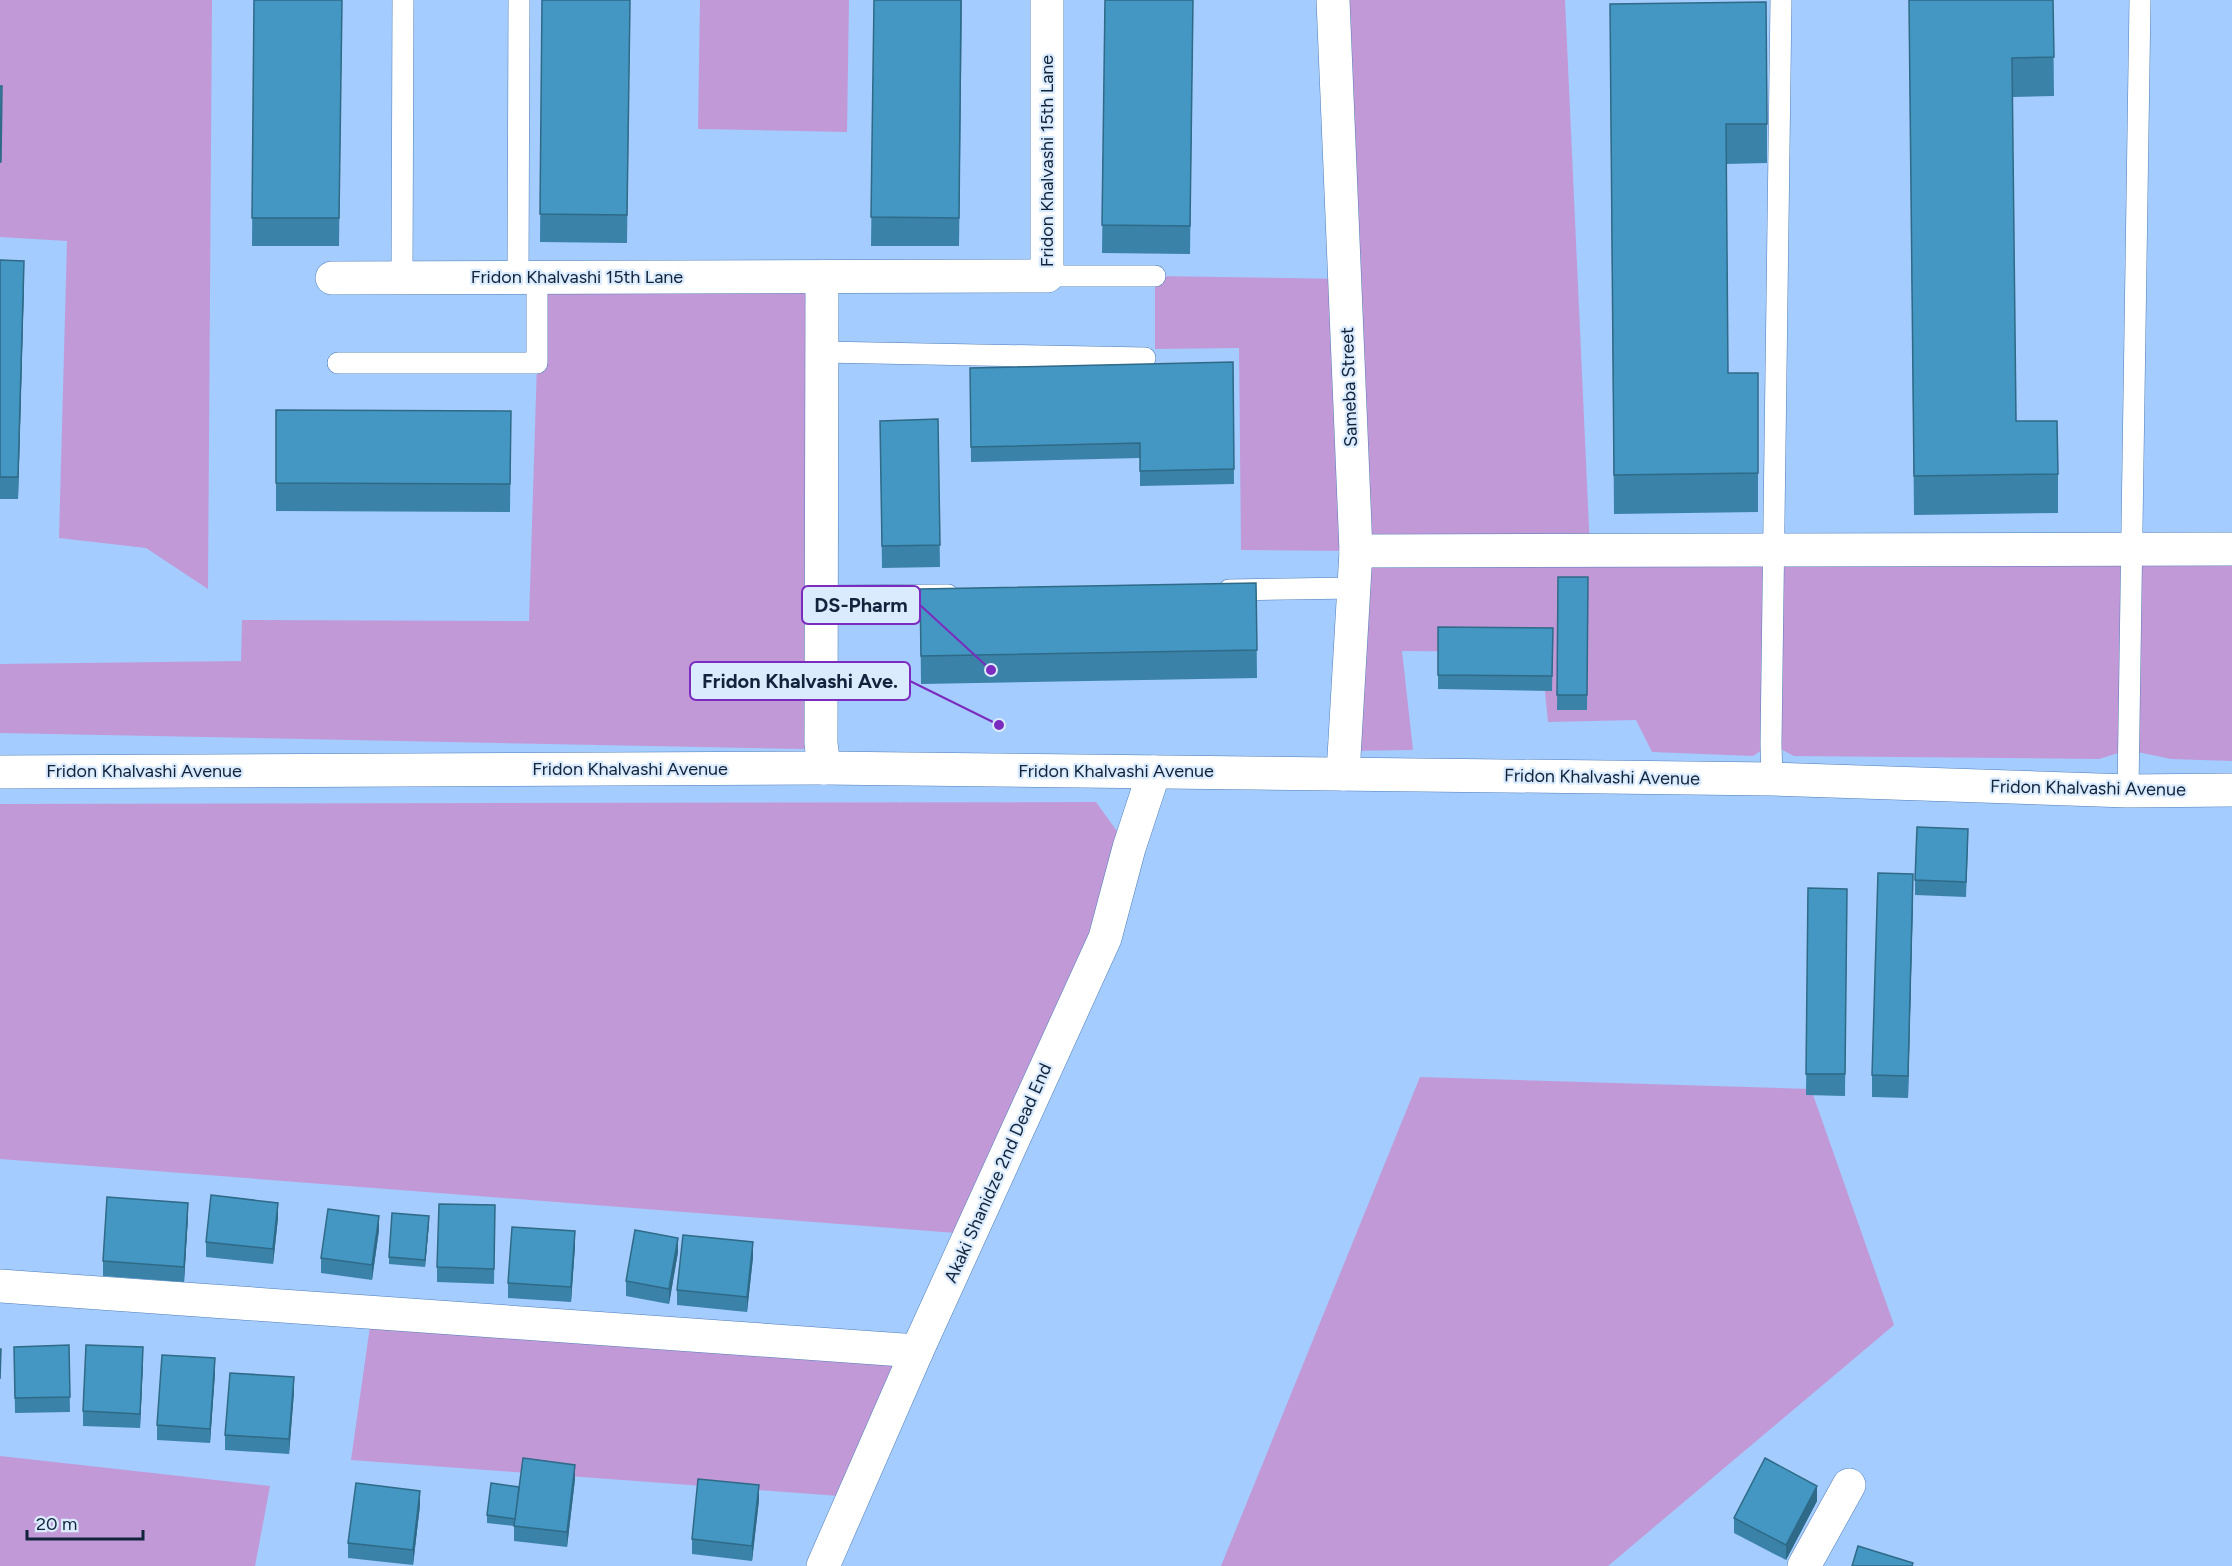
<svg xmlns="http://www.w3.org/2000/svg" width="2232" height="1566" font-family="Figtree,sans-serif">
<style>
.green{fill:#c299d7}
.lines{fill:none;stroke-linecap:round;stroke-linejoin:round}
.service-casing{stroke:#4f7eb8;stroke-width:22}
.minor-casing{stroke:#4f7eb8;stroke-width:34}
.primary-casing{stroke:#4f7eb8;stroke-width:34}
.service{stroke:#fff;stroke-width:21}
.minor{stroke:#fff;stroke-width:33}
.primary{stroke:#fff;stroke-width:33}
.wall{fill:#3a82a7}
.shaded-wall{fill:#2f6a88}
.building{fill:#4397c2;stroke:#2f6a88;stroke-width:1.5}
.labels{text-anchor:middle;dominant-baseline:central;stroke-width:4.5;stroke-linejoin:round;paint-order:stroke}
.street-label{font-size:18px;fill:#11243c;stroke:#dbebfe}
.leader{fill:none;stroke:#7b2cbf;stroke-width:2}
.callout-dot{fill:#7b2cbf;stroke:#dbebfe;stroke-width:2}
.callout{fill:#dbebfe;stroke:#7b2cbf;stroke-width:2}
.callout-label{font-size:20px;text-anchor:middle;font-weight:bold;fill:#11243c}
</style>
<rect width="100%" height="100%" fill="#a4ccfe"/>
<g class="green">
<path d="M 0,0 L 212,0 L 208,589 L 146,548 L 59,538 L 67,241 L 0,237 Z"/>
<path d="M 700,0 L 849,0 L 847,132 L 698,129 Z"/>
<path d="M 1333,0 L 1565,0 L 1590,550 L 2232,549 L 2232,761 L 2171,759 L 2128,750 L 2099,759 L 1794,756 L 1771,744 L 1753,756 L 1652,752 L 1636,720 L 1548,722 L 1541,652 L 1402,651 L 1413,750 L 1345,751 L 1356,551 L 1241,550 L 1239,348 L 1155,349 L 1155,276 L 1345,279 Z"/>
<path d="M 537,277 L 822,277 L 821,743 L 802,749 L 0,733 L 0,664 L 241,661 L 242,620 L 529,621 L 537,363 Z"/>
<path d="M 1096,802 L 1129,848 L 969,1234 L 0,1159 L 0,804 Z"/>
<path d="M 1420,1077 L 1811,1089 L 1894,1325 L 1608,1566 L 1221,1566 Z"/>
<path d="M 372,1312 L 917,1351 L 852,1497 L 351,1460 Z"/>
<path d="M 0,1456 L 270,1486 L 255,1566 L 0,1566 Z"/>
</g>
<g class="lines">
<defs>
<g id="service">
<path d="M 1047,276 L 1155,276"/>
<path d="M 402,278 L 403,0"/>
<path d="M 518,278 L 519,0"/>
<path d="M 822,352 L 1145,358"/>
<path d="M 338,363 L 537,363 L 537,277"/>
<path d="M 1229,590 L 1354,588"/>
<path d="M 821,596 L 948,595"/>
<path d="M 1772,779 L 1771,744 L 1781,0"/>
<path d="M 2128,791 L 2140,0"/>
</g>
<g id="minor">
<path d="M 1333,0 L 1356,551 L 1343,774"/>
<path d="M 822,277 L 821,743 L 824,768"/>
<path d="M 332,278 L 1047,276 L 1047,0"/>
<path d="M 1356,551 L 2232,549"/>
<path d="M 0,1286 L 917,1351"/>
<path d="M 823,1566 L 917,1351 L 1105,938 L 1129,848 L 1154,772"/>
<path d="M 1804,1566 L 1849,1485"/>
</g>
<path id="primary" d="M 0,772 L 824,768 L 1772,779 L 2128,791 L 2232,790"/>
</defs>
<use href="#service" class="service-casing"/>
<use href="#minor" class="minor-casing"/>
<use href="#primary" class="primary-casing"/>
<use href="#service" class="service"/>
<use href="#minor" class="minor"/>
<use href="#primary" class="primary"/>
</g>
<g class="wall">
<path d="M 254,0 L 342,0 L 339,246 L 252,246 Z"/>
<path d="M 542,0 L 630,0 L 627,243 L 540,242 Z"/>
<path d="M 874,0 L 962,0 L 959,246 L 871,246 Z"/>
<path d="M 1105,0 L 1193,0 L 1190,254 L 1102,253 Z"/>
<path d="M 1909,0 L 2053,0 L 2054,96 L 2012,97 L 2016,421 L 2058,474 L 2058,513 L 1914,515 Z"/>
<path d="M 1610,43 L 1767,124 L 1767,163 L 1726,164 L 1728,373 L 1758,373 L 1758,512 L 1614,514 Z"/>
<path d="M 0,260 L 24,282 L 18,499 L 0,499 Z"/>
<path d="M 1233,362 L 1234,484 L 1140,486 L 1140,458 L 971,462 L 970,368 Z"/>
<path d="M 276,410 L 511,411 L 510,512 L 276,511 Z"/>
<path d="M 938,419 L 940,567 L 882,568 L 880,421 Z"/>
<path d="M 1558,577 L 1588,577 L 1587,710 L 1557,710 Z"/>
<path d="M 1256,583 L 1257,678 L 921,684 L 920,589 Z"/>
<path d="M 1438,627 L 1553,628 L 1552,691 L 1438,689 Z"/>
<path d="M 1968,844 L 1966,897 L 1915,895 L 1915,880 Z"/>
<path d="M 1808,888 L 1847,889 L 1845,1096 L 1806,1095 Z"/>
<path d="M 1913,896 L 1908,1098 L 1872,1097 L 1872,1075 Z"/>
<path d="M 495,1205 L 494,1284 L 437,1282 L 437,1267 Z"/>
<path d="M 188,1217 L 184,1282 L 103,1276 L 103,1261 Z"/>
<path d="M 278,1218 L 273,1264 L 206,1257 L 206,1242 Z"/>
<path d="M 429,1223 L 425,1267 L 389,1264 L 389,1257 Z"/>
<path d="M 379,1230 L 372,1280 L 321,1273 L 321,1258 Z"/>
<path d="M 575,1246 L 571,1302 L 508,1298 L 508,1283 Z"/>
<path d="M 678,1252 L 669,1304 L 626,1296 L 626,1281 Z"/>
<path d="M 753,1257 L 747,1312 L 677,1305 L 677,1290 Z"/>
<path d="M 69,1345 L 70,1412 L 15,1413 L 14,1347 Z"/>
<path d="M 143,1362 L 140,1428 L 83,1426 L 83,1411 Z"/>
<path d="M 215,1373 L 210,1443 L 157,1440 L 157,1425 Z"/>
<path d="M 294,1392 L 289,1454 L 225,1450 L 225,1435 Z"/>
<path d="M 575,1479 L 567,1547 L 514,1541 L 514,1526 L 487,1523 L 487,1515 L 519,1487 Z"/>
<path d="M 759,1500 L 752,1561 L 692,1554 L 692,1539 Z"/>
<path d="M 1817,1501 L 1786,1560 L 1734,1533 L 1734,1518 Z"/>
<path d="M 420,1505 L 413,1565 L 348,1558 L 348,1543 Z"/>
</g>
<g class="shaded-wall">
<path d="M 24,261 L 24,282 L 18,499 L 18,477 Z"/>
<path d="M 1913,874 L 1913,896 L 1908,1098 L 1908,1076 Z"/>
<path d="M 188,1203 L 188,1217 L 184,1282 L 184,1267 Z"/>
<path d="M 278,1203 L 278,1218 L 273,1264 L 273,1249 Z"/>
<path d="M 379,1216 L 379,1230 L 372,1280 L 372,1265 Z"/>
<path d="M 429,1216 L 429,1223 L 425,1267 L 425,1260 Z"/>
<path d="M 575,1231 L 575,1246 L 571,1302 L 571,1287 Z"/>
<path d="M 678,1238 L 678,1252 L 669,1304 L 669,1289 Z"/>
<path d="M 753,1242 L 753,1257 L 747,1312 L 747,1297 Z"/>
<path d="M 143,1347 L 143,1362 L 140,1428 L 140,1414 Z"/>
<path d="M 215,1358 L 215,1373 L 210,1443 L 210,1429 Z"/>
<path d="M 294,1377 L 294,1392 L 289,1454 L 289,1439 Z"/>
<path d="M 575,1465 L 575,1479 L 567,1547 L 567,1532 Z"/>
<path d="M 759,1485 L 759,1500 L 752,1561 L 752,1546 Z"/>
<path d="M 1817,1486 L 1817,1501 L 1786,1560 L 1786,1545 Z"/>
<path d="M 420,1491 L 420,1505 L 413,1565 L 413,1550 Z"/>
</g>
<g class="building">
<path d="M 254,0 L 342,0 L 339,218 L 252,218 Z"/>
<path d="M 542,0 L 630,0 L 627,215 L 540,214 Z"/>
<path d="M 874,0 L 961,0 L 959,218 L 871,217 Z"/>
<path d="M 1105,0 L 1193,0 L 1190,226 L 1102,225 Z"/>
<path d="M 1909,0 L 2053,0 L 2054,57 L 2012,58 L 2016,421 L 2057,421 L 2058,474 L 1914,476 Z"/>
<path d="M 1766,2 L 1767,124 L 1726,124 L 1728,373 L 1758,373 L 1758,473 L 1614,475 L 1610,4 Z"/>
<path d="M 0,86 L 2,86 L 1,162 L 0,162 Z"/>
<path d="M 0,260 L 24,261 L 18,477 L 0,477 Z"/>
<path d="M 1233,362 L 1234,469 L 1140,471 L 1140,443 L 971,447 L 970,368 Z"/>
<path d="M 276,410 L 511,411 L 510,484 L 276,483 Z"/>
<path d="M 938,419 L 940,545 L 882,546 L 880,421 Z"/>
<path d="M 1558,577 L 1588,577 L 1587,695 L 1557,695 Z"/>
<path d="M 1256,583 L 1257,650 L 921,656 L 920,589 Z"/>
<path d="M 1438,627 L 1553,628 L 1552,676 L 1438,675 Z"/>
<path d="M 1917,827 L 1968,829 L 1966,882 L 1915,880 Z"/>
<path d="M 1878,873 L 1913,874 L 1908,1076 L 1872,1075 Z"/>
<path d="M 1808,888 L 1847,889 L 1845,1074 L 1806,1074 Z"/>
<path d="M 211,1195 L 278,1203 L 273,1249 L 206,1242 Z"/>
<path d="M 107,1197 L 188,1203 L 184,1267 L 103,1261 Z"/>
<path d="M 439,1204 L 495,1205 L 494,1269 L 437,1267 Z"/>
<path d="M 328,1209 L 379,1216 L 372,1265 L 321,1258 Z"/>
<path d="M 392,1213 L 429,1216 L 425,1260 L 389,1257 Z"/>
<path d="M 512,1227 L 575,1231 L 571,1287 L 508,1283 Z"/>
<path d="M 635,1230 L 678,1238 L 669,1289 L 626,1281 Z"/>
<path d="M 683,1235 L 753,1242 L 747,1297 L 677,1290 Z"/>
<path d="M 69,1345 L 70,1397 L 15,1398 L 14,1347 Z"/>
<path d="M 86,1345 L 143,1347 L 140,1414 L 83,1411 Z"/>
<path d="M 0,1349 L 1,1349 L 0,1379 Z"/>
<path d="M 162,1355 L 215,1358 L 210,1429 L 157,1425 Z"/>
<path d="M 230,1373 L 294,1377 L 289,1439 L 225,1435 Z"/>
<path d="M 523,1458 L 575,1465 L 567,1532 L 514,1526 Z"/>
<path d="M 1765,1458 L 1817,1486 L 1786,1545 L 1734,1518 Z"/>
<path d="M 698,1479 L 759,1485 L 752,1546 L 692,1539 Z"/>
<path d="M 356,1483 L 420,1491 L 413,1550 L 348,1543 Z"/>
<path d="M 491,1483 L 519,1487 L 515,1519 L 487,1515 Z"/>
<path d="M 1858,1546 L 1913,1563 L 1912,1566 L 1852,1566 Z"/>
</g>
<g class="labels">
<g class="street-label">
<text transform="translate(1047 161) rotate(-90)">Fridon Khalvashi 15th Lane</text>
<text x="577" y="277">Fridon Khalvashi 15th Lane</text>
<text transform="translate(1349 387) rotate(-92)">Sameba Street</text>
<text x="630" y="769">Fridon Khalvashi Avenue</text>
<text x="144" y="771">Fridon Khalvashi Avenue</text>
<text x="1116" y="771">Fridon Khalvashi Avenue</text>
<text transform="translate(1602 777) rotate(1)">Fridon Khalvashi Avenue</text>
<text transform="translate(2088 788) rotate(1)">Fridon Khalvashi Avenue</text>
<text transform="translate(998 1173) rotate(-66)">Akaki Shanidze 2nd Dead End</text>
</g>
</g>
<path class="leader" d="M991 670L920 605M999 725L910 681"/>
<g class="callout-dot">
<circle cx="991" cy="670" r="6"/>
<circle cx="999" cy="725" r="6"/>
</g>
<g class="callout">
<rect x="802" y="586" width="118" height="38" rx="6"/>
<rect x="690" y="662" width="220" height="38" rx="6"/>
</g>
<g class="callout-label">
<text x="861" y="612">DS-Pharm</text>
<text x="800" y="688">Fridon Khalvashi Ave.</text>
</g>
<path d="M27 1530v9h116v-9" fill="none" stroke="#11243c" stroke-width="3"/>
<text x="36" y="1530" font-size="18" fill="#11243c" stroke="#dbebfe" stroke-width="4.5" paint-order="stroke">20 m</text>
</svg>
